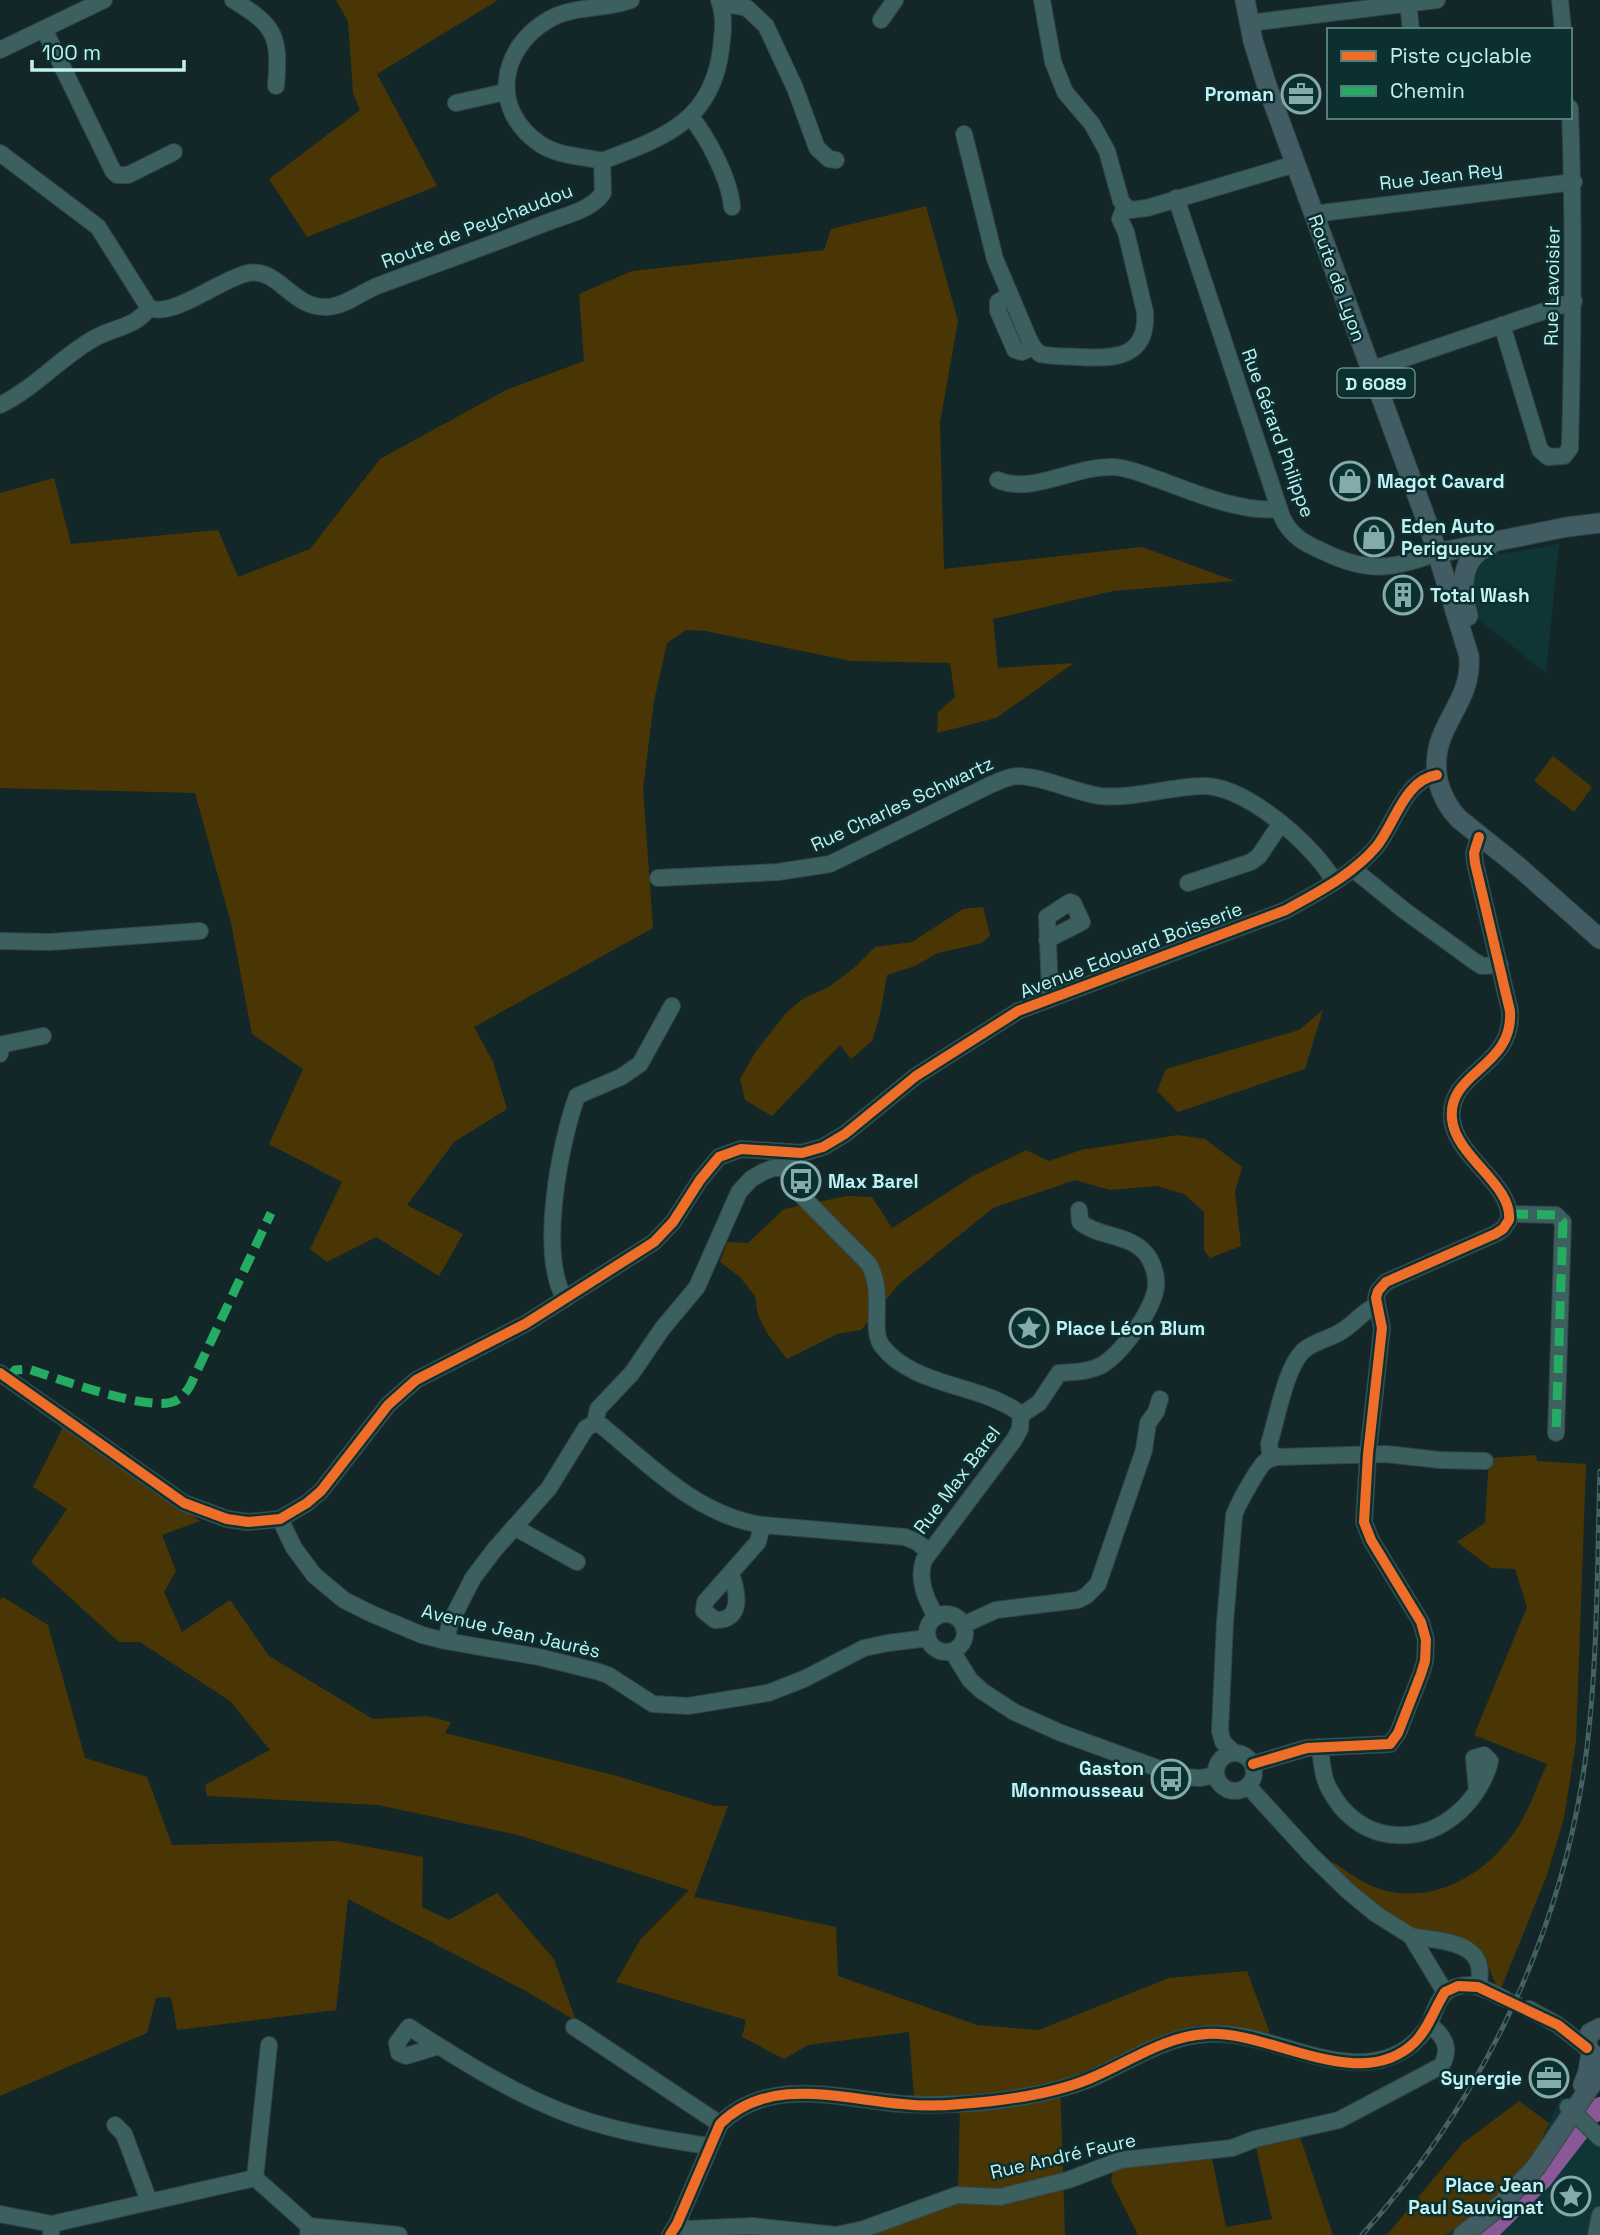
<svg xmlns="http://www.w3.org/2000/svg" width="1600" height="2235" font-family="'Space Grotesk',sans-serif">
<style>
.built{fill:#103536}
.green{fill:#4a3605}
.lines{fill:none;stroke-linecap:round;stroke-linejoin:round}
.river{stroke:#885996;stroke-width:18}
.minor-tunnel{stroke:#2e4546;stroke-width:16;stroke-dasharray:16 8;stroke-linecap:butt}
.minor-casing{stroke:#334546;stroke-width:18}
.major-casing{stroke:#334546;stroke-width:21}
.minor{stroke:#3c5f60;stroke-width:16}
.major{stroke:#415d63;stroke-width:19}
.rail-casing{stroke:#476060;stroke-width:5}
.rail{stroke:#0c2f30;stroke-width:2.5;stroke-dasharray:8;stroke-linecap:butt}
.quiet{stroke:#26ab63;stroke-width:9;stroke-dasharray:18 9;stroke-linecap:butt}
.cycleway-casing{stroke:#0c2f30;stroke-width:15}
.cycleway{stroke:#ee6e29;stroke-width:10}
.labels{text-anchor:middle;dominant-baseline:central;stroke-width:5;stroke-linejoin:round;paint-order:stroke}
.shield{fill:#0c2f30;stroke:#8bb7b8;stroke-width:2}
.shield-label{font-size:18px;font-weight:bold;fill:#c1f1f3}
.poi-label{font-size:19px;font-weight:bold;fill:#c1f1f3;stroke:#0c2f30;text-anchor:start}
.street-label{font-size:19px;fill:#c1f1f3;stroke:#0c2f30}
</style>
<rect width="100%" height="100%" fill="#142728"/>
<g class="built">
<path d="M 1559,544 L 1546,673 L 1478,619 L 1472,601 L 1473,570 L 1478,563 L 1490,554 L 1515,552 Z"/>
<path d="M 1561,2097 L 1595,2120 L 1600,2126 L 1600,2235 L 1445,2235 L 1476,2215 L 1534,2157 Z"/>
</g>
<g class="green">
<path d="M 336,0 L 498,0 L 377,74 L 437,186 L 307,237 L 269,179 L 360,110 L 353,93 L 348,21 Z"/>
<path d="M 926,206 L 958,321 L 940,423 L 944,569 L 1142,547 L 1235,581 L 1113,591 L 993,619 L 998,668 L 1074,663 L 996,718 L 937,733 L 938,712 L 955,697 L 950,663 L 851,661 L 705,631 L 686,630 L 667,643 L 654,701 L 643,789 L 653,928 L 474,1027 L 493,1062 L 507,1109 L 454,1142 L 407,1205 L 463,1234 L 439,1276 L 376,1237 L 327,1262 L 310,1249 L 342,1182 L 269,1144 L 303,1069 L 252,1034 L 231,923 L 195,793 L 0,788 L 0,493 L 54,478 L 71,544 L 218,530 L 238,577 L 310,549 L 380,459 L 506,390 L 584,361 L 579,294 L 632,271 L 824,250 L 831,229 Z"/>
<path d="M 1553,756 L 1592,787 L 1574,812 L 1534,781 Z"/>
<path d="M 983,907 L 990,935 L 982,943 L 938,953 L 915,966 L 887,975 L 880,1015 L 872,1041 L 851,1059 L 840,1045 L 772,1116 L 745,1100 L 740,1079 L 756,1051 L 787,1012 L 804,998 L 829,987 L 855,967 L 875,947 L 912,942 L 963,909 Z"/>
<path d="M 1323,1010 L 1305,1069 L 1178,1112 L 1157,1091 L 1166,1069 L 1299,1030 Z"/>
<path d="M 1178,1135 L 1205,1139 L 1242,1167 L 1235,1192 L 1241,1246 L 1210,1258 L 1204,1250 L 1204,1212 L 1184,1194 L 1157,1186 L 1110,1190 L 1075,1180 L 993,1208 L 899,1284 L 861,1330 L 837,1334 L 787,1359 L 767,1333 L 758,1315 L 755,1296 L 740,1277 L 720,1262 L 727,1242 L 748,1243 L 784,1209 L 847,1196 L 872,1197 L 892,1228 L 973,1176 L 1026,1150 L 1049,1161 L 1081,1150 Z"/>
<path d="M 63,1427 L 200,1521 L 162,1535 L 176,1571 L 164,1592 L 182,1632 L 230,1600 L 269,1656 L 373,1719 L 427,1716 L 451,1722 L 445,1733 L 617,1776 L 715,1806 L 728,1806 L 694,1897 L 836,1927 L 838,1976 L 977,2025 L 1039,2030 L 1169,1978 L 1247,1971 L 1270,2033 L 1198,2025 L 1060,2081 L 1065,2235 L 863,2235 L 958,2201 L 960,2099 L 914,2098 L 909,2032 L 808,2045 L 784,2059 L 742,2037 L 746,2020 L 616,1982 L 640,1940 L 689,1890 L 518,1835 L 378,1805 L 207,1796 L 205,1785 L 270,1750 L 230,1701 L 140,1642 L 119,1642 L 31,1562 L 67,1509 L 33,1487 Z"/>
<path d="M 1536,1455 L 1537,1461 L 1586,1464 L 1576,1741 L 1564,1818 L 1547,1875 L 1500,1991 C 1490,1977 1489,1958 1476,1947 L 1407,1928 L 1341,1876 L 1332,1861 C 1345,1870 1359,1881 1374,1887 C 1426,1907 1480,1879 1511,1837 C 1527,1817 1536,1788 1547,1764 L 1474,1735 L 1527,1607 L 1515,1569 L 1491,1568 L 1457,1542 L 1485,1523 L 1489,1458 Z"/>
<path d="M 3,1597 L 48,1625 L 85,1758 L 147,1777 L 172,1845 L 336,1841 L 423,1857 L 422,1907 L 449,1920 L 497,1893 L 554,1959 L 576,2021 L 524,1990 L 348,1899 L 336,2010 L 177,2030 L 171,1997 L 156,1998 L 147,2033 L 0,2096 L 0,1600 Z"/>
<path d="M 1519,2101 L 1549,2123 L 1534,2157 L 1516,2179 L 1476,2215 L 1445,2235 L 1387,2235 L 1463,2143 Z"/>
<path d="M 1299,2134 L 1333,2235 L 1138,2235 L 1111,2181 L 1113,2169 L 1212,2158 L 1226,2227 L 1272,2219 L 1255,2143 Z"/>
</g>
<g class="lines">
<g class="river">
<path d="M 1594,2114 L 1600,2106"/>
<path d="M 1487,2235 L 1543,2180 L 1581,2131"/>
</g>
<path class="minor-tunnel" d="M 1505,1999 L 1529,2009"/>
<defs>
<g id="minor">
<path d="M 233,0 C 276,26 280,36 276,86"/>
<path d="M 1042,0 L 1053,62 L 1065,92 L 1092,124 L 1107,151 L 1121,201 L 1125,206"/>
<path d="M 1560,0 L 1563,30"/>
<path d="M 1408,3 L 1411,30"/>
<path d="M 722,8 L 732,5 L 747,8 L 766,26 L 795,88 L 817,148 L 829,159 L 836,160"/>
<path d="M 881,20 L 895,0"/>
<path d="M 1249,23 L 1437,0"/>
<path d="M 44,29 L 113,171 L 117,175 L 128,175 L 174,152"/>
<path d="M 0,50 L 104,0"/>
<path d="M 456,103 L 505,92"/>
<path d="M 691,117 C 708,138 730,180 732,207"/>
<path d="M 964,134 L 995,259 L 1028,337 L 1033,347 L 1040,354 C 1053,357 1066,356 1079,357 C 1115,359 1148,358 1145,312 L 1126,232 L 1120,219 L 1125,206"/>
<path d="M 0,153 L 98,227 L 149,308"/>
<path d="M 602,161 C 581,156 558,156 540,144 C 490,110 499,49 548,20 C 573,5 605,10 631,0"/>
<path d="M 1176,198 L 1282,517 C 1291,536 1304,543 1322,551 C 1367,573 1391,570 1437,553"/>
<path d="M 1125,206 L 1130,210 L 1147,208 L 1295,164"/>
<path d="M 1313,214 L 1574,182"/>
<path d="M 1010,295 L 998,302 L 998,311 L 1015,350 L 1022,352 L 1033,347"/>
<path d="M 149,308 C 174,318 220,279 248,273 C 279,267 291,309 328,307 C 345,306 362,292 377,286 C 432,265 488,246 543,224 C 562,216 591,211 603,193 L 602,161 C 663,138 712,122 721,49 C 723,32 725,16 719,0"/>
<path d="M 1502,325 L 1540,450 L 1548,457 L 1564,456 L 1570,448 C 1573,334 1574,221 1570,108"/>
<path d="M 1370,370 L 1574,301"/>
<path d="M 0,405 C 35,388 60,358 93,339 C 113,327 135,328 149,308"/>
<path d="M 998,480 C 1032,495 1076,465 1114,467 C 1129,468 1145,475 1160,480 C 1194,493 1243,513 1279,509"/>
<path d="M 1353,869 L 1405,911 L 1474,961 L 1482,966 L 1500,965"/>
<path d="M 658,878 L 778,872 L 830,864 L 992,784 C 1000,781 1009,776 1018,776 C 1046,777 1073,792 1100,796 C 1134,799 1168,787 1201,786 C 1243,783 1314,845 1334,881"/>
<path d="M 1188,883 L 1251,862 L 1259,856 L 1281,823"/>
<path d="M 1047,940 L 1082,922 L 1073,903 L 1070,902 L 1047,917 L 1050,992 L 1051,998"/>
<path d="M 0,941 L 50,942 L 200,931"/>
<path d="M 0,1054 L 0,1045 L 43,1036"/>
<path d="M 789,1152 C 786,1167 786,1175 794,1188 L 868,1263 C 886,1291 869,1329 882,1346 C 907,1379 958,1384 994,1399 C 1004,1404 1014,1407 1021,1415 L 1020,1429 L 1014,1440 L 924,1560 C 917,1580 926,1599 936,1617"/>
<path d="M 1510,1214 L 1556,1215 L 1563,1222 L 1556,1433"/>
<path d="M 565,1299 C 538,1255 560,1143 577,1096 L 621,1077 L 640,1064 L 672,1006"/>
<path d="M 0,1373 L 184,1503 L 227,1519 L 248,1522 L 280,1519 L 307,1503 L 321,1491 L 388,1405 L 416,1380 L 525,1324 L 654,1242 L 673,1222 L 700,1180 L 719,1157 L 741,1149 L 802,1153 L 823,1147 L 845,1134 L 916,1076 L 1018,1011 L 1286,910 C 1318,892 1352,875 1376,847 C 1395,824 1404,780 1437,775"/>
<path d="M 1021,1415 L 1039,1403 L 1059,1373 C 1074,1372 1089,1372 1102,1365 C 1122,1353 1154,1309 1156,1286 C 1157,1276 1153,1263 1147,1255 C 1130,1233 1099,1238 1080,1222 L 1079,1210"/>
<path d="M 595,1423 L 602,1426 C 651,1466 697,1515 762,1525 L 905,1537 L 917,1542 L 929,1552"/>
<path d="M 595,1423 L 598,1409 L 632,1373 L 662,1329 L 697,1287 L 739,1192 L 751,1179 L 763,1172 L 773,1168 L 786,1168"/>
<path d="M 1277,1457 L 1270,1452 L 1269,1444 C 1277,1419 1285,1369 1303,1351 C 1314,1341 1330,1339 1342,1331 C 1355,1323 1363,1311 1377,1305"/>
<path d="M 280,1519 L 294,1548 L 314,1575 L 344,1600 L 372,1614 L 422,1635 L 446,1641 L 539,1657 L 596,1671 L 608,1675 L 653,1704 L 688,1706 L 768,1693 L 804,1679 L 864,1648 L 888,1643 L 928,1638"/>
<path d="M 514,1527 L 577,1562"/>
<path d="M 731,1574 C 738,1593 743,1621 715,1620 L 704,1611 L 705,1602 L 758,1542 L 762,1525"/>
<circle cx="946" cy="1633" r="19"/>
<path d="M 963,1625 L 996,1610 L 1078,1600 L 1086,1596 L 1098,1584 L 1144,1450 L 1148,1423 L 1156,1412 L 1160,1399"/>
<path d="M 446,1641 L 450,1623 L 473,1578 L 495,1549 L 549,1488 L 586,1428 L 595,1423"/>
<path d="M 952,1651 L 970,1680 L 982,1691 L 1014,1712 L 1061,1733 L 1182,1777 L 1200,1778 L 1216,1775"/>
<path d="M 1320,1747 C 1321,1758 1322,1769 1325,1779 C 1328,1790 1335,1799 1341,1807 C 1374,1845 1425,1843 1460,1811 C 1474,1798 1486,1779 1490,1761 L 1484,1755 L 1474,1758 L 1477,1791"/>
<path d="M 1233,1752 L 1223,1742 L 1220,1731 L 1225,1622 L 1234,1516 C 1236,1507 1259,1466 1266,1461 C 1270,1458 1273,1458 1277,1457 L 1386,1454 L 1440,1460 L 1485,1461"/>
<circle cx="1235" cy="1772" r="19"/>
<path d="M 1253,1764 L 1307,1748 L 1390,1744 L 1398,1733 L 1421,1674 L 1425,1661 L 1426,1640 L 1421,1622 L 1371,1540 L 1364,1522 L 1368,1454 L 1382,1328 L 1376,1298 L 1378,1291 L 1386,1282 L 1495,1234 L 1503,1229 L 1509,1220 C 1513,1185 1455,1156 1452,1119 C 1447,1071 1514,1068 1510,1011 L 1475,863 L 1474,853 L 1479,837"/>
<path d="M 1248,1786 L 1311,1855 L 1348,1891 L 1376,1914 L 1411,1936 L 1445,1992"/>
<path d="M 1411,1936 C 1442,1942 1490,1940 1478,1987"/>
<path d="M 1529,2009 L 1558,2025 L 1587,2048"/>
<path d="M 574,2027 L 720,2124"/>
<path d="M 439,2046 L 406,2056 L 399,2053 L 397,2043 L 409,2027 C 457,2058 506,2089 560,2111 C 604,2129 655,2138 702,2145 L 708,2149"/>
<path d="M 1568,2107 L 1600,2138"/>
<path d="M 115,2125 L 124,2134 L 149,2201"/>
<path d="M 255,2178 L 269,2045"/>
<path d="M 0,2214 L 52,2224"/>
<path d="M 677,2224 L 688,2229 L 752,2226 L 836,2235 L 864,2229 L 957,2195 L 1000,2197 L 1068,2180 L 1121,2160 L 1232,2148 L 1255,2139 L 1339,2120 L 1441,2066 C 1452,2048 1444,2036 1429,2024"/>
<path d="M 309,2226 L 399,2235"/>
<path d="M 51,2235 L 52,2224 L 255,2178 L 309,2226 L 308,2235"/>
<path d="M 670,2235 L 677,2224 L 720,2124 C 769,2075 842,2099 902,2104 C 919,2105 938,2105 955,2104 C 996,2103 1052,2094 1090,2079 C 1129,2062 1165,2036 1208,2034 C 1258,2031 1303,2060 1353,2062 C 1384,2064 1413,2052 1429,2024 C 1434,2014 1437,2000 1446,1992 C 1452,1987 1463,1985 1471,1985 C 1483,1987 1495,1994 1505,1999"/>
<path d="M 1596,2235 L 1600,2215"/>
</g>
<g id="major">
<path d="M 1245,0 L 1253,41 L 1267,86 L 1431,533 L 1469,656 C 1473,708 1427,726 1438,781 C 1442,796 1448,808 1459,819 L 1520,868 L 1600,939"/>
<path d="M 1437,553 L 1567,527 L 1600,523"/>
<path d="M 1468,616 C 1461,589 1459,557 1489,546"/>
<path d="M 1600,2028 L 1590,2033 L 1586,2043 L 1591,2053 L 1600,2058"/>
<path d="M 1583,2085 L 1588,2072 L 1591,2053"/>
<path d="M 1463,2235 L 1502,2204 L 1536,2167 L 1600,2072"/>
</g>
</defs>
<use href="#minor" class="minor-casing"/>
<use href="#major" class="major-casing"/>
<use href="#minor" class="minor"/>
<use href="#major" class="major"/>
<defs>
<path id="rail" d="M 1362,2235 C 1484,2099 1565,1928 1587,1747 C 1598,1656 1597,1563 1600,1471"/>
</defs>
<use href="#rail" class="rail-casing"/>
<use href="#rail" class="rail"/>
<g class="quiet">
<path d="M 1510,1214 L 1556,1215 L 1563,1222 L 1556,1433"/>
<path d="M 9,1379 L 15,1370 L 28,1369 C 57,1378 150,1413 175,1401 C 182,1398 186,1392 190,1386 L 271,1213"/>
</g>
<defs>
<g id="cycleway">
<path d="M 0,1373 L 184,1503 L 227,1519 L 248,1522 L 280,1519 L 307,1503 L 321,1491 L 388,1405 L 416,1380 L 525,1324 L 654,1242 L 673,1222 L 700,1180 L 719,1157 L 741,1149 L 802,1153 L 823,1147 L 845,1134 L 916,1076 L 1018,1011 L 1286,910 C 1318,892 1352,875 1376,847 C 1395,824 1404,780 1437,775"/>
<path d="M 1253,1764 L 1307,1748 L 1390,1744 L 1398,1733 L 1421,1674 L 1425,1661 L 1426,1640 L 1421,1622 L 1371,1540 L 1364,1522 L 1368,1454 L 1382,1328 L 1376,1298 L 1378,1291 L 1386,1282 L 1495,1234 L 1503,1229 L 1509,1220 C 1513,1185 1455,1156 1452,1119 C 1447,1071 1514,1068 1510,1011 L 1475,863 L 1474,853 L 1479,837"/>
<path d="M 670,2235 L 677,2224 L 720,2124 C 769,2075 841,2099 902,2104 C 920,2106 941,2106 960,2104 C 1002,2101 1050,2095 1089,2079 C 1128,2063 1164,2036 1207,2034 C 1271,2030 1360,2096 1415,2042 C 1429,2028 1434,2009 1445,1992 L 1458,1986 L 1478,1987 L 1558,2025 L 1587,2048"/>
</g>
</defs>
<use href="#cycleway" class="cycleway-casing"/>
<use href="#cycleway" class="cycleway"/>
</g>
<defs>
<symbol id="office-ring" viewBox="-11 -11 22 22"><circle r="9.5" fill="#0c2f30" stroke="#84aaac" stroke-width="1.5"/><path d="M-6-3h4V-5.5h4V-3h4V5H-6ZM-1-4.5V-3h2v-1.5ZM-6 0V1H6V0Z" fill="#84aaac"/></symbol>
<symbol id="shop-ring" viewBox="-11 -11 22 22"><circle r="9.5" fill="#0c2f30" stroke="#84aaac" stroke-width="1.5"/><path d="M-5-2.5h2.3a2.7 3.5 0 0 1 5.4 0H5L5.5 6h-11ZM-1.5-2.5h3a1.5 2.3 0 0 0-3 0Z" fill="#84aaac"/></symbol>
<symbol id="building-ring" viewBox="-11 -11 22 22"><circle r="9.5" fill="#0c2f30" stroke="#84aaac" stroke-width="1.5"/><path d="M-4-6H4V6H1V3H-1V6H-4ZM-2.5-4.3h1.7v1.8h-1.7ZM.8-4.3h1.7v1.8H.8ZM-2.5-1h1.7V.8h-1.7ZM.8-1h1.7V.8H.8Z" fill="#84aaac"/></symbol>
<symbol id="bus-ring" viewBox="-11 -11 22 22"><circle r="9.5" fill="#0c2f30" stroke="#84aaac" stroke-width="1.5"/><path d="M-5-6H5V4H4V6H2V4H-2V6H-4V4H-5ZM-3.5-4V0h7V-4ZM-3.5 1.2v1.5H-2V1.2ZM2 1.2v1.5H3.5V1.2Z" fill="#84aaac"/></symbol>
<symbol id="sight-ring" viewBox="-11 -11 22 22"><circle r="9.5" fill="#0c2f30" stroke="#84aaac" stroke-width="1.5"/><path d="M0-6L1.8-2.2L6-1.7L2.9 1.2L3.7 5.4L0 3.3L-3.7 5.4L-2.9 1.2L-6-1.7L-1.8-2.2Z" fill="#84aaac"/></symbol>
</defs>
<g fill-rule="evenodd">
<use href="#office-ring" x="1279" y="72" width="44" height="44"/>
<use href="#shop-ring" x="1328" y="459" width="44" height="44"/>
<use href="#shop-ring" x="1352" y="515" width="44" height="44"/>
<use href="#building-ring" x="1381" y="573" width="44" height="44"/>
<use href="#bus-ring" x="779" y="1159" width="44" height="44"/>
<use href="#sight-ring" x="1007" y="1306" width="44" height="44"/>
<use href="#bus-ring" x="1149" y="1757" width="44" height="44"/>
<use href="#office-ring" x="1527" y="2056" width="44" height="44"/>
<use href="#sight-ring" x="1549" y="2174" width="44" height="44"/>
</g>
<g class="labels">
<rect class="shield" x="1337.5" y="368.5" width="77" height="29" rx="5"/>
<g class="shield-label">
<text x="1376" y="383">D 6089</text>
</g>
<g class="poi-label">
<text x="1274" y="94" text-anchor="end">Proman</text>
<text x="1377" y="481">Magot Cavard</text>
<text x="1401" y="526">Eden Auto<tspan x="1401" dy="22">Perigueux</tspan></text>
<text x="1430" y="595">Total Wash</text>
<text x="828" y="1181">Max Barel</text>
<text x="1056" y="1328">Place Léon Blum</text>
<text x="1144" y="1768" text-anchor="end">Gaston<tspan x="1144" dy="22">Monmousseau</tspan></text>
<text x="1522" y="2078" text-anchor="end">Synergie</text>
<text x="1544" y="2185" text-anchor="end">Place Jean<tspan x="1544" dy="22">Paul Sauvignat</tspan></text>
</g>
<g class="street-label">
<text transform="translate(1441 176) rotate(-7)">Rue Jean Rey</text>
<text transform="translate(477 226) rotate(-21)">Route de Peychaudou</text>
<text transform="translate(1337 278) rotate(70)">Route de Lyon</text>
<text transform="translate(1552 286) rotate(-89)">Rue Lavoisier</text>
<text transform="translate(1278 433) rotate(70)">Rue Gérard Philippe</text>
<text transform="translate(902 804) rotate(-25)">Rue Charles Schwartz</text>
<text transform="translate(1131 950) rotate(-21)">Avenue Edouard Boisserie</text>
<text transform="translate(957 1480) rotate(-53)">Rue Max Barel</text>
<text transform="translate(511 1631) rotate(13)">Avenue Jean Jaurès</text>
<text transform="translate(1063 2156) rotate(-13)">Rue André Faure</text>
</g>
</g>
<rect x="1327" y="28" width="245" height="91" fill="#0c2f30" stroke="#547d7e" stroke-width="2"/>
<rect x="1341" y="51" width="35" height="10" fill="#ee6e29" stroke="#547d7e" stroke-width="2"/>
<text x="1390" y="63" font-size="21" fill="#c1f1f3">Piste cyclable</text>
<rect x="1341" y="86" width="35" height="10" fill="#26ab63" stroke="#547d7e" stroke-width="2"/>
<text x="1390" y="98" font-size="21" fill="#c1f1f3">Chemin</text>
<path d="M32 60v10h152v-10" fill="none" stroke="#c1f1f3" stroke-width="3.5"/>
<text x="42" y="60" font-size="21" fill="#c1f1f3" stroke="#0c2f30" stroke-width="5" paint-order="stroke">100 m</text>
</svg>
